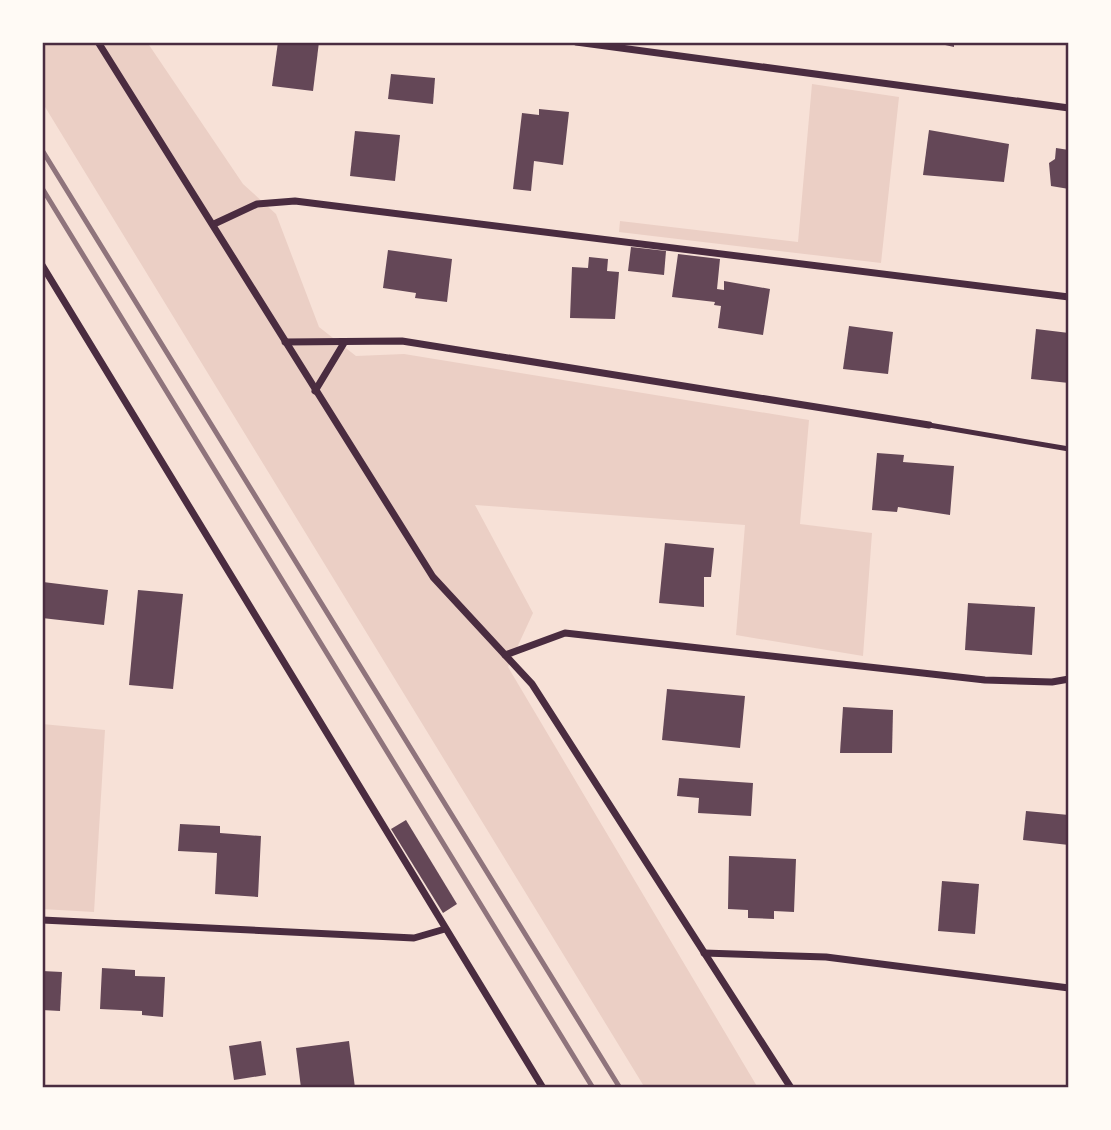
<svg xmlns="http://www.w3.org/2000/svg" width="1111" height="1130" font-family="'Public Sans',sans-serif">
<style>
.green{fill:#ebcfc5}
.building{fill:#644757}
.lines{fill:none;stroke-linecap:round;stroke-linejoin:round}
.service{stroke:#4a2c40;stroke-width:5}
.minor{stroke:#4a2c40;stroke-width:7}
.rail{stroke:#8f747c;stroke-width:5}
.neatline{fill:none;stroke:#4a2c40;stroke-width:2.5}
</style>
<rect width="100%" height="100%" fill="#f7e1d7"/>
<g class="green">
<path d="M 42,42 L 147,42 L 243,184 L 276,214 L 319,327 L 356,356 L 404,354 L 809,420 L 800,524 L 872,533 L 863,656 L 736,635 L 745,525 L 475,505 L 533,613 L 508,667 L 758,1088 L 645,1088 L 42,102 Z"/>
<path d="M 812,84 L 899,97 L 881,263 L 619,232 L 620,221 L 798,242 Z"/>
<path d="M 42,724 L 105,730 L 94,912 L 42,909 Z"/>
</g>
<g class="building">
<path d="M 278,42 L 319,42 L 313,91 L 272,86 Z"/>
<path d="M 932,42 L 954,42 L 954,47 Z"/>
<path d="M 391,74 L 435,78 L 433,104 L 388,99 Z"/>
<path d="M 539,109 L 569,112 L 563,165 L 534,161 L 531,191 L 513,189 L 522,113 L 539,115 Z"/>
<path d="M 929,130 L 1009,144 L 1004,182 L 923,175 Z"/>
<path d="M 355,131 L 400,135 L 395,181 L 350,176 Z"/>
<path d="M 1056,148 L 1069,150 L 1069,189 L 1051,186 L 1049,163 L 1055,159 Z"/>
<path d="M 631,247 L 666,251 L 664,275 L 628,271 Z"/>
<path d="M 388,250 L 452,259 L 447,302 L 415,298 L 416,293 L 383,288 Z"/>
<path d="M 678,254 L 720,259 L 717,289 L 724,290 L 724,281 L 770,289 L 763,335 L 718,328 L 721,306 L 714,305 L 715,302 L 672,297 Z"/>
<path d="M 589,257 L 608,259 L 607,271 L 619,272 L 615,319 L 570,318 L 572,267 L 588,268 Z"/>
<path d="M 849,326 L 893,332 L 888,374 L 843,369 Z"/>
<path d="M 1036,329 L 1069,333 L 1069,383 L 1031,379 Z"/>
<path d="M 877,453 L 904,455 L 903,462 L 954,466 L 950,515 L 898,507 L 897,512 L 872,510 Z"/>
<path d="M 665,543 L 714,548 L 711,577 L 704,577 L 704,607 L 659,603 Z"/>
<path d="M 43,582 L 108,590 L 104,625 L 42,618 Z"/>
<path d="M 138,590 L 183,594 L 173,689 L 129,685 Z"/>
<path d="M 968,603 L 1035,607 L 1032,655 L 965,650 Z"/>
<path d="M 667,689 L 745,696 L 740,748 L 662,740 Z"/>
<path d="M 843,707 L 893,710 L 892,753 L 840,753 Z"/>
<path d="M 679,778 L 753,783 L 751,816 L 698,813 L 699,798 L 677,796 Z"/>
<path d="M 1026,811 L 1069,815 L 1069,845 L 1023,840 Z"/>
<path d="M 406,820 L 457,904 L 443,913 L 391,829 Z"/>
<path d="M 180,824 L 220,826 L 220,833 L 261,836 L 258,897 L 215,894 L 217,853 L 178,851 Z"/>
<path d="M 729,856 L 796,859 L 794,912 L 774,911 L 774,919 L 748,918 L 748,910 L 728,909 Z"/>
<path d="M 942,881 L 979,884 L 975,934 L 938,931 Z"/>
<path d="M 102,968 L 135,970 L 135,976 L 165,977 L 163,1017 L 142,1015 L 142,1011 L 100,1009 Z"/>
<path d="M 42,971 L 62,972 L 60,1011 L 42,1010 Z"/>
<path d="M 261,1041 L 266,1075 L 234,1080 L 229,1046 Z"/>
<path d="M 349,1041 L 355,1088 L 301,1088 L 296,1048 Z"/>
</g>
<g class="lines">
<path class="service" d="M 929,425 L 1069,449"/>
<g class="minor">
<path d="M 98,42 L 433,577 L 532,684 L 791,1088"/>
<path d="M 576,42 L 1069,108"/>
<path d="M 214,224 L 257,204 L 295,201 L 1069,297"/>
<path d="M 42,265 L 543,1088"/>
<path d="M 285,342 L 402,341 L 929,425"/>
<path d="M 315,391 L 344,343"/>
<path d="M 505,655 L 565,633 L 985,680 L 1052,682 L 1069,679"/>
<path d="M 42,920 L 414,938 L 445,929"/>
<path d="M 704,953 L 826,957 L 1069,988"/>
</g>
<g class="rail">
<path d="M 42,150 L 620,1088"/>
<path d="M 42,188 L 593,1088"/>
</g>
</g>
<rect width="1111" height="1130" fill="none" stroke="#fffaf5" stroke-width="88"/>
<rect x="44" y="44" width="1023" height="1042" class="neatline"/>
</svg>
